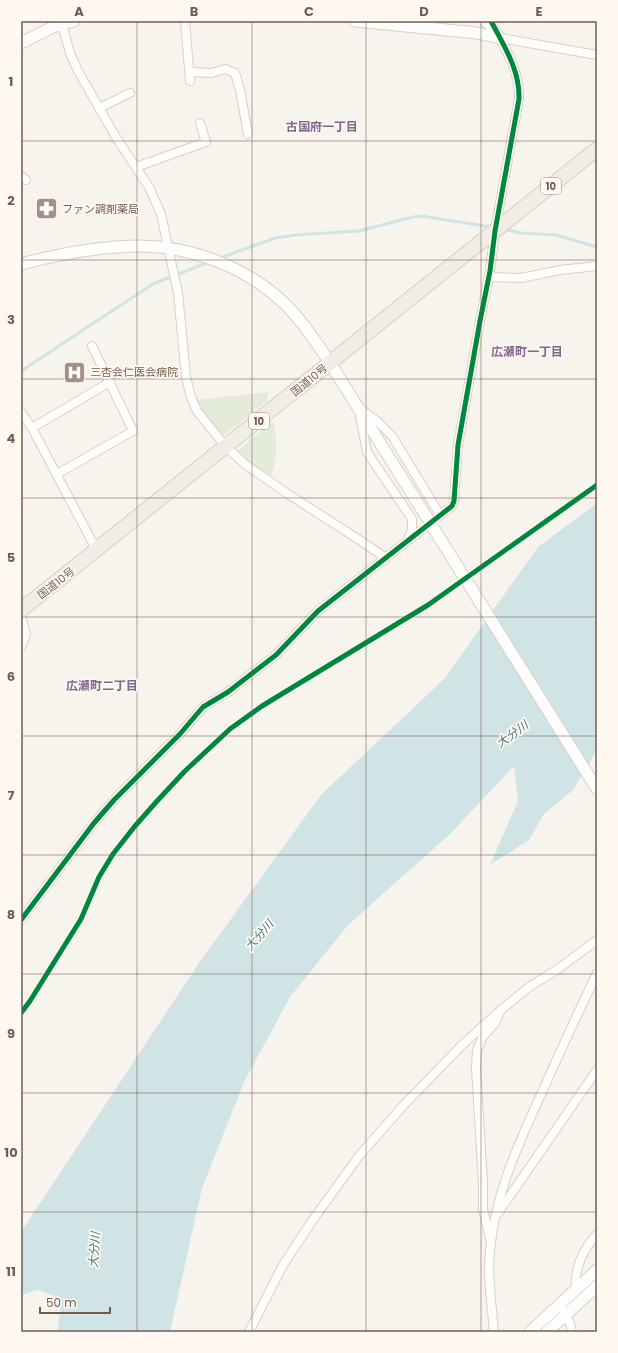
<svg xmlns="http://www.w3.org/2000/svg" width="618" height="1353" font-family="Poppins,'Noto Sans JP',sans-serif">
<style>
.green{fill:#e4ecd9}
.water{fill:#d0e4e6}
.lines{fill:none;stroke-linecap:round;stroke-linejoin:round}
.stream{stroke:#d0e4e6;stroke-width:3}
.minor-casing{stroke:#d6d0cb;stroke-width:10}
.tertiary-casing{stroke:#d6d0cb;stroke-width:13}
.trunk-casing{stroke:#d5cec8;stroke-width:16}
.minor{stroke:#fefdfc;stroke-width:8}
.tertiary{stroke:#fefdfc;stroke-width:11}
.trunk{stroke:#f0ece6;stroke-width:14}
.cycleway-casing{stroke:#fef8f0;stroke-width:8}
.cycleway{stroke:#00873e;stroke-width:5}
.grid{fill:none;stroke:#735c4f;stroke-width:1;stroke-opacity:0.55}
.labels{text-anchor:middle;dominant-baseline:central;stroke-width:3.5;stroke-linejoin:round;paint-order:stroke}
.shield{fill:#fef8f0;stroke:#9d8b7f;stroke-width:1}
.shield-label{font-size:10px;font-weight:bold;fill:#735c4f}
.poi-label{font-size:11px;fill:#735c4f;stroke:#fef8f0;text-anchor:start}
.street-label{font-size:11px;fill:#735c4f;stroke:#fef8f0}
.neighbourhood-label{font-size:12px;font-weight:bold;fill:#81678f;stroke:#fef8f0}
.water-label{font-size:12px;font-style:italic;fill:#4b7a84;stroke:#fef8f0}
.neatline{fill:none;stroke:#735c4f;stroke-width:1.5}
.grid-label{font-size:13px;text-anchor:middle;font-weight:bold;fill:#735c4f}
</style>
<rect width="100%" height="100%" fill="#f7f3ed"/>
<g class="green">
<path d="M 268,392 L 267,401 L 221,437 L 219,436 L 199,407 L 196,400 Z"/>
<path d="M 272,422 L 274,423 C 277,442 278,460 270,478 L 250,463 L 237,451 Z"/>
</g>
<path class="water" d="M 597,503 L 597,750 L 573,790 L 544,814 L 529,840 L 490,865 L 518,801 L 514,766 L 450,834 L 348,925 L 290,997 L 244,1082 L 202,1188 L 170,1332 L 57,1332 L 62,1299 L 38,1290 L 21,1295 L 21,1232 L 199,963 L 321,795 L 444,679 L 538,547 Z"/>
<g class="lines">
<g class="stream">
<path d="M 503,229 L 521,233 L 556,235 L 597,247"/>
<path d="M 220,258 L 275,238 L 295,235 L 359,231 L 413,217 L 422,216 L 491,227"/>
<path d="M 21,371 L 153,284 L 209,262"/>
</g>
<defs>
<g id="minor">
<path d="M 61,21 L 70,53 L 78,71 L 117,139 L 149,187 L 161,214 L 178,293 L 186,377 L 191,397 L 197,411 L 226,447 L 246,465 L 288,494 L 361,541 L 386,558"/>
<path d="M 185,21 L 190,81"/>
<path d="M 484,21 L 500,38 L 597,55"/>
<path d="M 190,72 L 212,73 L 225,69 L 235,73 L 240,90 L 248,134"/>
<path d="M 99,108 L 130,93"/>
<path d="M 136,167 L 206,142 L 200,123"/>
<path d="M 21,176 L 26,180"/>
<path d="M 489,277 L 521,278 L 560,270 L 597,266"/>
<path d="M 362,410 L 378,422 L 392,436 L 440,515"/>
<path d="M 21,412 L 32,428 L 97,551"/>
<path d="M 360,416 L 367,452 L 412,519 L 412,530 L 408,539"/>
<path d="M 32,428 L 110,382"/>
<path d="M 57,474 L 133,431 L 92,346"/>
<path d="M 438,517 L 452,506 L 454,501 L 458,445 L 480,321 L 490,271 L 495,231 L 519,99 C 520,70 504,46 491,21"/>
<path d="M 21,616 L 26,634 L 21,647"/>
<path d="M 21,920 L 94,823 L 114,800 L 180,734 L 203,707 L 228,692 L 276,655 L 318,611 L 420,531"/>
<path d="M 498,1213 L 597,1070"/>
<path d="M 490,1238 L 483,1210 L 483,1184 L 476,1068 L 477,1050 L 482,1038 L 495,1023 L 500,1012"/>
<path d="M 576,1289 C 574,1269 583,1249 597,1234"/>
<path d="M 563,1311 L 570,1323 L 572,1332"/>
<path d="M 249,1332 L 283,1265 L 312,1221 L 359,1156 L 402,1107 L 462,1045 L 501,1010 L 529,987 L 558,969 L 597,940"/>
<path d="M 494,1332 C 492,1305 487,1277 490,1251 C 495,1193 520,1140 544,1088 C 561,1049 579,1011 597,973"/>
</g>
<g id="tertiary">
<path d="M 355,21 L 477,33 L 500,38"/>
<path d="M 21,43 L 53,27 L 74,21"/>
<path d="M 21,264 C 59,254 101,246 141,246 C 194,247 248,268 286,305 C 303,322 317,343 330,363 L 597,789"/>
<path d="M 530,1332 L 597,1270"/>
<path d="M 547,1332 L 597,1286"/>
</g>
<path id="trunk" d="M 21,610 L 597,149"/>
</defs>
<use href="#minor" class="minor-casing"/>
<use href="#tertiary" class="tertiary-casing"/>
<use href="#trunk" class="trunk-casing"/>
<use href="#minor" class="minor"/>
<use href="#tertiary" class="tertiary"/>
<use href="#trunk" class="trunk"/>
<defs>
<g id="cycleway">
<path d="M 21,920 L 94,823 L 114,800 L 180,734 L 203,707 L 228,692 L 276,655 L 318,611 L 452,506 L 454,501 L 458,445 L 480,321 L 490,271 L 495,231 L 519,99 C 520,70 504,46 491,21"/>
<path d="M 21,1013 L 30,1001 L 81,919 L 99,877 L 113,854 L 135,826 L 158,800 L 185,771 L 230,729 L 262,706 L 428,605 L 597,485"/>
</g>
</defs>
<use href="#cycleway" class="cycleway-casing"/>
<use href="#cycleway" class="cycleway"/>
</g>
<path class="grid" d="M 137,21 L 137,1332M 252,21 L 252,1332M 366,21 L 366,1332M 481,21 L 481,1332M 21,141 L 597,141M 21,260 L 597,260M 21,379 L 597,379M 21,498 L 597,498M 21,617 L 597,617M 21,736 L 597,736M 21,855 L 597,855M 21,974 L 597,974M 21,1093 L 597,1093M 21,1212 L 597,1212"/>
<defs>
<symbol id="pharmacy-square" viewBox="-11 -11 22 22"><rect x="-9" y="-9" width="18" height="18" rx="4" fill="#a19186" stroke="#fef8f0"/><path d="M-2-6h4v4h4v4h-4v4h-4v-4h-4v-4h4Z" fill="#fff"/></symbol>
<symbol id="hospital-square" viewBox="-11 -11 22 22"><rect x="-9" y="-9" width="18" height="18" rx="4" fill="#a19186" stroke="#fef8f0"/><path d="M-5-5h3v3.5h4V-5h3V5h-3V1.5h-4V5h-3Z" fill="#fff"/></symbol>
</defs>
<g fill-rule="evenodd">
<use href="#pharmacy-square" x="34" y="196" width="25" height="25"/>
<use href="#hospital-square" x="62" y="360" width="25" height="25"/>
</g>
<g class="labels">
<g class="shield">
<rect x="541" y="178" width="20" height="16" rx="3"/>
<rect x="249" y="413" width="20" height="16" rx="3"/>
</g>
<g class="shield-label">
<text x="551" y="186">10</text>
<text x="259" y="421">10</text>
</g>
<g class="poi-label">
<text x="62" y="209">ファン調剤薬局</text>
<text x="90" y="372">三杏会仁医会病院</text>
</g>
<g class="street-label">
<text transform="translate(309 380) rotate(-39)">国道10号</text>
<text transform="translate(56 583) rotate(-38)">国道10号</text>
</g>
<g class="neighbourhood-label">
<text x="322" y="126">古国府一丁目</text>
<text x="527" y="351">広瀬町一丁目</text>
<text x="102" y="685">広瀬町二丁目</text>
</g>
<g class="water-label">
<text transform="translate(512 734) rotate(-36)">大分川</text>
<text transform="translate(259 935) rotate(-49)">大分川</text>
<text transform="translate(94 1250) rotate(-86)">大分川</text>
</g>
</g>
<rect width="618" height="1353" fill="none" stroke="#fef8f0" stroke-width="44"/>
<path d="M40 1307v6h70v-6" fill="none" stroke="#735c4f" stroke-width="2"/>
<text x="46" y="1307" font-size="12" fill="#735c4f" stroke="#fef8f0" stroke-width="3" paint-order="stroke">50 m</text>
<rect x="22" y="22" width="574" height="1309" class="neatline"/>
<g class="grid-label">
<text x="79" y="16">A</text>
<text x="194" y="16">B</text>
<text x="309" y="16">C</text>
<text x="424" y="16">D</text>
<text x="539" y="16">E</text>
<text x="11" y="86">1</text>
<text x="11" y="205">2</text>
<text x="11" y="324">3</text>
<text x="11" y="443">4</text>
<text x="11" y="562">5</text>
<text x="11" y="681">6</text>
<text x="11" y="800">7</text>
<text x="11" y="919">8</text>
<text x="11" y="1038">9</text>
<text x="11" y="1157">10</text>
<text x="11" y="1276">11</text>
</g>
</svg>
